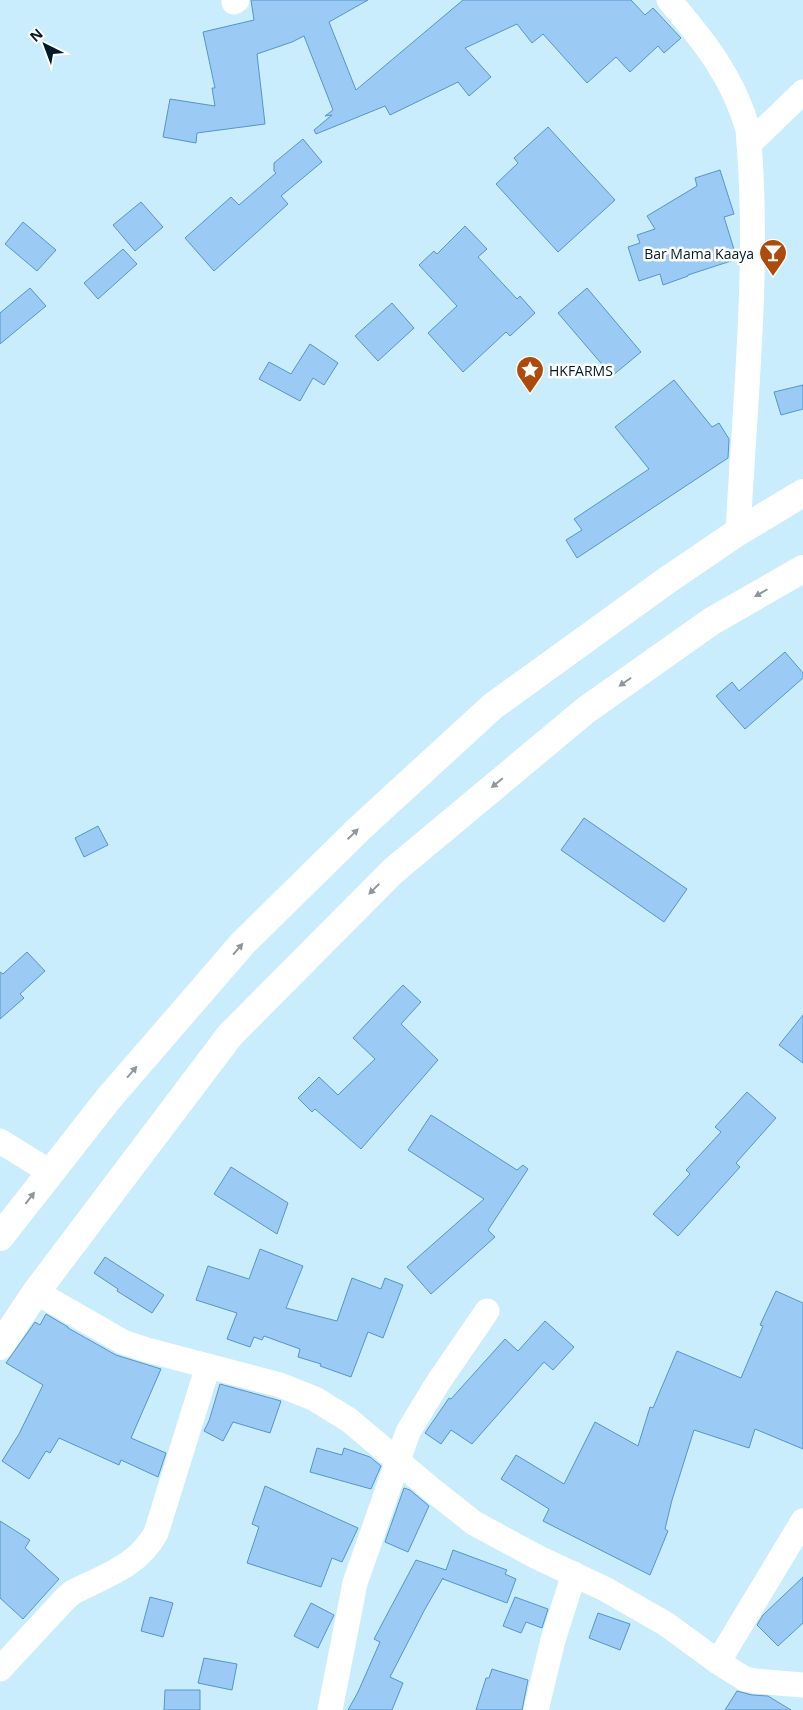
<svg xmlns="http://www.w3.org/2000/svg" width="803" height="1710" font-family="'Open Sans',sans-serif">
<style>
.building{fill:#9bcaf5;stroke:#5395cd}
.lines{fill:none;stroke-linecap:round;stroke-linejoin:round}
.minor{stroke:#fff;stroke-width:25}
.highway{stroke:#fff;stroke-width:28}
.oneway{fill:#8c989e}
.labels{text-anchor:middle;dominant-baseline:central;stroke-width:5;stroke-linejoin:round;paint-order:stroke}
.poi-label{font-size:14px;fill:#001b27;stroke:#fff;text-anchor:end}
</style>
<rect width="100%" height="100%" fill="#c9edfc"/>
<g class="building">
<path d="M 251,0 L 368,0 L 329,22 L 356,90 L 463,0 L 631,0 L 645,15 L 653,8 L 681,38 L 664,53 L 658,46 L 630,72 L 616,57 L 587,83 L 543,34 L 532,43 L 517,24 L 465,48 L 491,77 L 469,96 L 458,82 L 390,115 L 385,106 L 316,134 L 314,130 L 332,115 L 325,116 L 333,110 L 304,36 L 292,42 L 257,54 L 265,124 L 197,133 L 196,143 L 163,137 L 170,99 L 215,106 L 212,88 L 215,88 L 203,32 L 254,20 Z"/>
<path d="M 548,127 L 615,200 L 558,252 L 496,184 L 518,163 L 514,158 Z"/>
<path d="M 303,139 L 322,162 L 281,196 L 288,204 L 214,271 L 185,238 L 231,197 L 239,205 L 276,173 L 274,171 L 274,163 Z"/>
<path d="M 720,170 L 734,214 L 724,217 L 737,259 L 688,275 L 688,276 L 663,285 L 660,274 L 639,281 L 628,247 L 640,243 L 637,235 L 655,229 L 647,216 L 697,186 L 695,178 Z"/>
<path d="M 141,202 L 163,227 L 135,251 L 113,225 Z"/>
<path d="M 23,222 L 56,250 L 37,271 L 5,244 Z"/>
<path d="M 465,226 L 487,249 L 478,257 L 517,299 L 520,296 L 535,313 L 510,336 L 506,332 L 463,372 L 428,333 L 457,306 L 419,265 L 434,251 L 437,254 Z"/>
<path d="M 123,249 L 137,264 L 98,299 L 84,283 Z"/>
<path d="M 30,288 L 46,306 L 0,344 L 0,313 Z"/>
<path d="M 587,288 L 641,352 L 612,376 L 558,313 Z"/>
<path d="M 392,303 L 414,328 L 378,361 L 355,336 Z"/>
<path d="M 310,344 L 338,363 L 324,385 L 313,378 L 300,401 L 259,379 L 269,362 L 291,374 Z"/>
<path d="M 674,380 L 712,427 L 719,423 L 729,439 L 728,458 L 577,558 L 566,540 L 582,530 L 574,519 L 649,469 L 615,427 Z"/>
<path d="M 803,385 L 803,409 L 781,415 L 774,392 Z"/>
<path d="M 785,652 L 803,673 L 803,678 L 745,729 L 716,696 L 732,682 L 739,691 Z"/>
<path d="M 584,818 L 687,889 L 664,922 L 561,850 Z"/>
<path d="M 98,826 L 108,845 L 84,857 L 75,838 Z"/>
<path d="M 27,952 L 45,971 L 20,994 L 24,998 L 0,1019 L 0,972 L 3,974 Z"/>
<path d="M 403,985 L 421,1002 L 401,1024 L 438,1060 L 361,1149 L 315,1109 L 312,1112 L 298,1098 L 319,1077 L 338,1095 L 375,1059 L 353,1038 Z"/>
<path d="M 803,1015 L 803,1063 L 779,1045 Z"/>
<path d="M 747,1092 L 776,1118 L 736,1163 L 740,1167 L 678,1236 L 653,1214 L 690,1174 L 686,1170 L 721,1132 L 715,1127 Z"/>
<path d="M 431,1115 L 517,1170 L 523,1165 L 528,1169 L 488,1230 L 495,1237 L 431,1294 L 407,1267 L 484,1199 L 408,1150 Z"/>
<path d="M 231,1167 L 288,1203 L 277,1234 L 214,1194 Z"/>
<path d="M 260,1249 L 303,1266 L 286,1308 L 337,1321 L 352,1278 L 381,1289 L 385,1278 L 403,1285 L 383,1338 L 368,1332 L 351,1377 L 320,1366 L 321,1364 L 298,1357 L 300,1349 L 264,1336 L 262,1340 L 254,1337 L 250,1347 L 227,1339 L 237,1313 L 196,1300 L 208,1266 L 249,1279 Z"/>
<path d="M 105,1257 L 164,1295 L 152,1313 L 117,1291 L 118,1289 L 94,1273 Z"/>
<path d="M 776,1291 L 803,1303 L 803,1449 L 755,1429 L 749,1448 L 694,1430 L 672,1500 L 665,1529 L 668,1531 L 650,1575 L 543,1521 L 549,1509 L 501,1479 L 516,1455 L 564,1484 L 595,1422 L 638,1446 L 650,1407 L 653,1408 L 677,1351 L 741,1378 L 763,1326 L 760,1325 Z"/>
<path d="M 46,1314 L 68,1327 L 68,1328 L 116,1355 L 161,1369 L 131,1438 L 166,1453 L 158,1477 L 121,1460 L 119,1465 L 59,1438 L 50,1453 L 46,1451 L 29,1479 L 2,1461 L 19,1434 L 43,1385 L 6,1363 L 35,1322 L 40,1325 Z"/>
<path d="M 545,1321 L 574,1347 L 553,1370 L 544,1362 L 472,1444 L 451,1430 L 441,1444 L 425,1433 L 449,1398 L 451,1399 L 505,1339 L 518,1351 Z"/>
<path d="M 220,1384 L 281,1401 L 270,1433 L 233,1422 L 223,1441 L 204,1431 L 209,1421 Z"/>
<path d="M 317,1448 L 342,1455 L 344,1448 L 370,1457 L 381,1466 L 371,1489 L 310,1472 Z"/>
<path d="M 265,1486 L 358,1528 L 342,1562 L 332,1558 L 321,1587 L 247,1563 L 259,1527 L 252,1524 Z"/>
<path d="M 404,1488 L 410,1490 L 429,1506 L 408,1552 L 385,1542 Z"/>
<path d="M 0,1521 L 30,1540 L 25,1548 L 59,1579 L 23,1619 L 0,1598 Z"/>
<path d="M 453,1550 L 507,1570 L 505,1574 L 516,1579 L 507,1603 L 443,1579 L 443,1578 L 425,1609 L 390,1677 L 403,1683 L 392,1710 L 348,1710 L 358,1692 L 380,1642 L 374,1639 L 416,1560 L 446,1570 Z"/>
<path d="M 803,1577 L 803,1623 L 778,1646 L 757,1625 L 763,1615 Z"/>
<path d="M 150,1597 L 173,1603 L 163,1637 L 141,1631 Z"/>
<path d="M 515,1597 L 548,1609 L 542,1628 L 526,1622 L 521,1633 L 503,1626 Z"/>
<path d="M 311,1603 L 334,1615 L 318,1648 L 294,1636 Z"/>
<path d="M 598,1613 L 630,1624 L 620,1650 L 589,1638 Z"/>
<path d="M 204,1658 L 237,1664 L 232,1690 L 198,1683 Z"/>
<path d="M 492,1669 L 528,1680 L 522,1710 L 476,1710 L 486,1678 L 489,1678 Z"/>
<path d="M 165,1690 L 200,1690 L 200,1710 L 164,1710 Z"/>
<path d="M 737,1691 L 752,1695 L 768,1696 L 791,1710 L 725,1710 Z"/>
</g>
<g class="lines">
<g class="minor">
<path d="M 669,0 C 703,40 734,78 748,130 C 760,263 745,398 738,532"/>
<path d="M 234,2 L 237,0"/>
<path d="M 749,144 L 803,92"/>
<path d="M 0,1141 L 50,1172"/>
<path d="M 36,1292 L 123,1342 L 147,1350 L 280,1385 L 315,1399 L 349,1420 L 431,1489 L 474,1523 L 537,1557 L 605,1589 L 666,1624 L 718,1662 L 745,1679 L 755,1681 L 803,1685"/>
<path d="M 718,1662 L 803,1521"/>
<path d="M 0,1669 L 65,1599 L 73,1592 C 105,1576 138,1566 156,1533 L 208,1366"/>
<path d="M 330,1710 L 355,1583 L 408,1432 L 437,1384 L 487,1311"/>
<path d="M 536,1710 L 553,1640 L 574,1574"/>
</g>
<g class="highway">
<path d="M 0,1237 L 109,1098 L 243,943 L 360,828 L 493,706 L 666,581 L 738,532 L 803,493"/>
<path d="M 0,1346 L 36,1292 L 230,1035 L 393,871 L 586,710 L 712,621 L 803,569"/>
</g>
</g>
<defs><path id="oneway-solid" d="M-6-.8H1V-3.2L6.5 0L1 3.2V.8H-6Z" transform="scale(1.25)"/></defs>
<g class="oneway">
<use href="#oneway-solid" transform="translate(761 593) rotate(150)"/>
<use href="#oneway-solid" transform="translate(625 682) rotate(145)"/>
<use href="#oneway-solid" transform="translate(497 783) rotate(141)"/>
<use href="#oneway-solid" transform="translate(353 834) rotate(-44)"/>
<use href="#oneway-solid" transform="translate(374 889) rotate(135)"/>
<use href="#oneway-solid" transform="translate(238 949) rotate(-49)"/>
<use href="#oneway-solid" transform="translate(132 1072) rotate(-49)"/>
<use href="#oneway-solid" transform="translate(30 1198) rotate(-52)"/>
</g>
<defs>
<symbol id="bar-pin" viewBox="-11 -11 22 30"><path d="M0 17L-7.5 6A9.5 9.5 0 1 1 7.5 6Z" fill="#ad4b0d" stroke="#fff"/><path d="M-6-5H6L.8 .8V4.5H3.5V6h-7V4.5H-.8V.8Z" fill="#fff"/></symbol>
<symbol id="sight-pin" viewBox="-11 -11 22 30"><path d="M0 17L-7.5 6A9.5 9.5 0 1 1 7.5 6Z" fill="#ad4b0d" stroke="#fff"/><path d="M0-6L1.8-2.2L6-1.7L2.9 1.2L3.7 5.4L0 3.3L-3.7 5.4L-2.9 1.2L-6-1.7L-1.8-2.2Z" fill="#fff"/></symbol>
</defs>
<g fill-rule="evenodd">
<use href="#bar-pin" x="757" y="237" width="32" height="43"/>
<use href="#sight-pin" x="514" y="354" width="32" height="43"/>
</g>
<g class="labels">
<g class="poi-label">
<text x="754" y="253">Bar Mama Kaaya</text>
<text x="549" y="370" text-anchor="start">HKFARMS</text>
</g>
</g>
<g transform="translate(45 45) rotate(318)" stroke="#ffffff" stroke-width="4" paint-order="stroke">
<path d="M0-4L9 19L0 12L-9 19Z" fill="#001b27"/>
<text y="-8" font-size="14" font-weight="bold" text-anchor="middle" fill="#001b27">N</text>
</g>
</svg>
